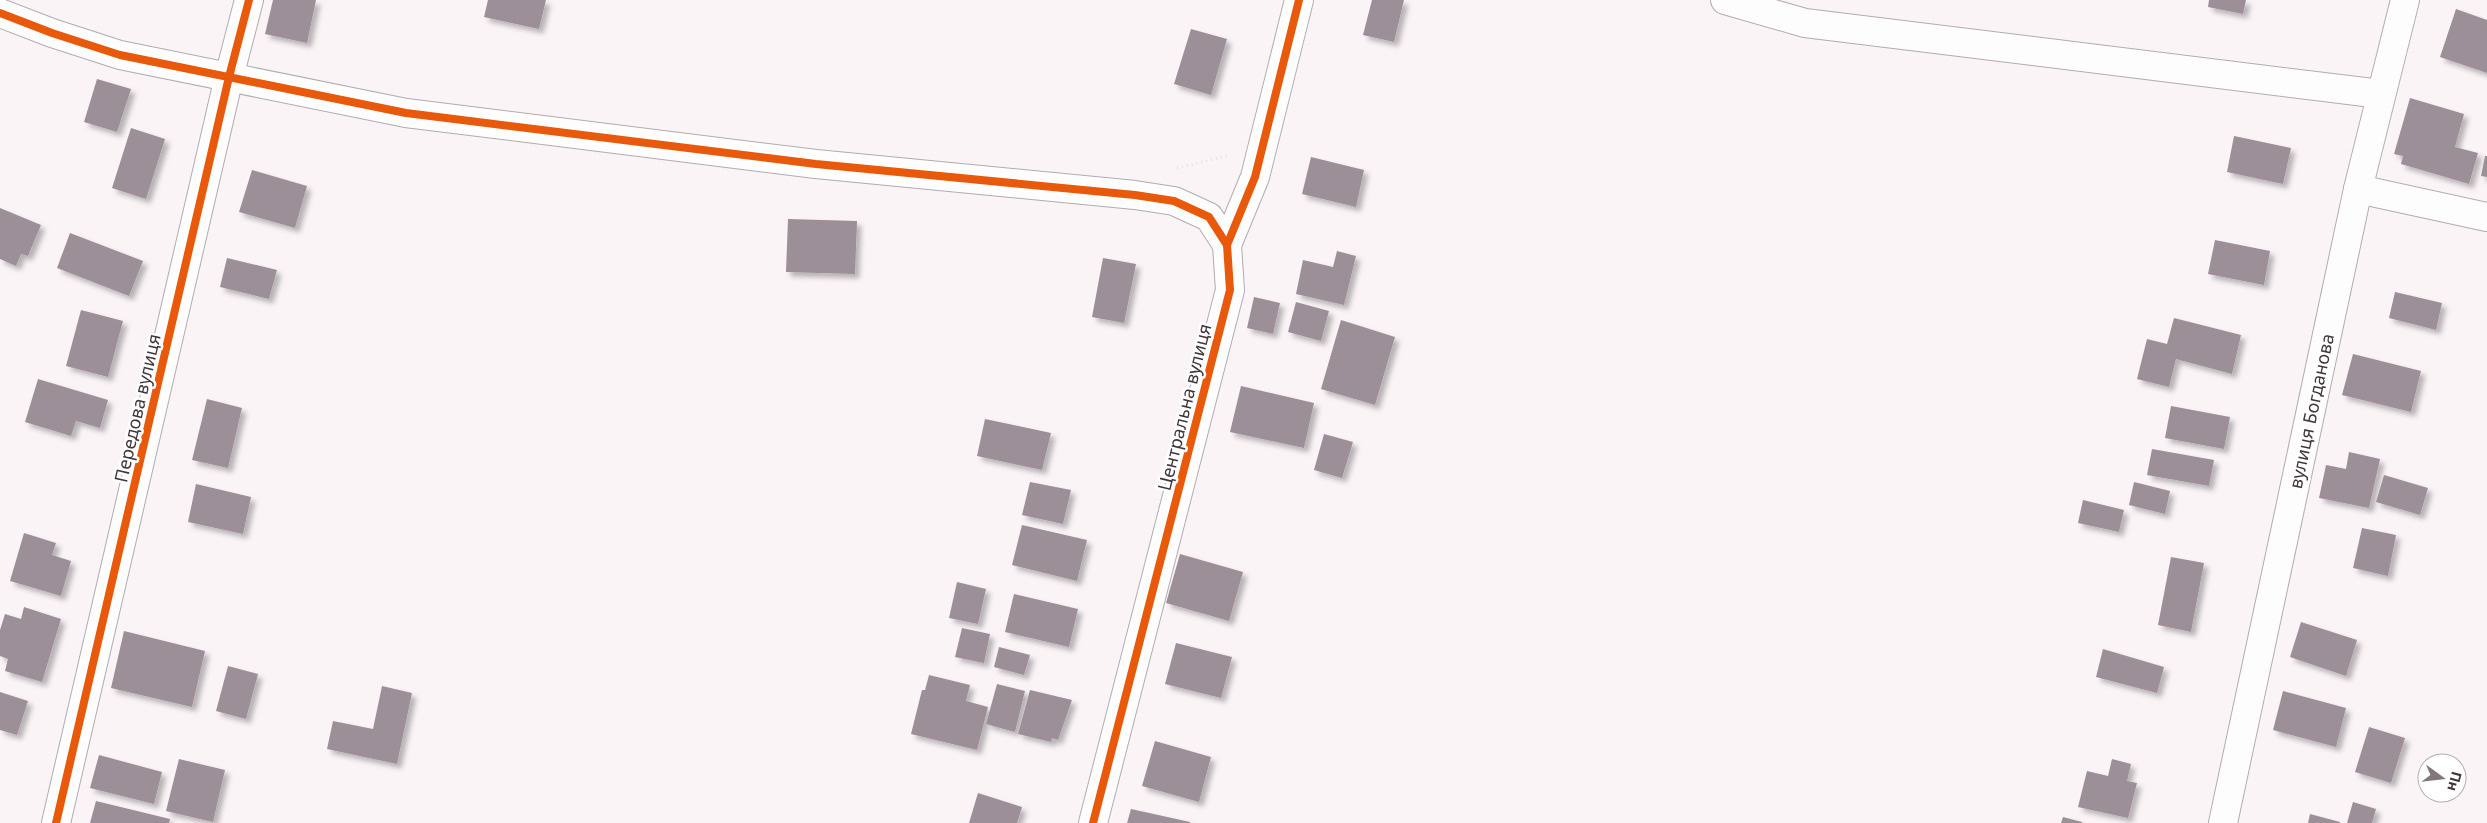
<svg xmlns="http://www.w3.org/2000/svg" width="2487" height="823" font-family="'Noto Sans',sans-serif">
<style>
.building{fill:#9d8f98;filter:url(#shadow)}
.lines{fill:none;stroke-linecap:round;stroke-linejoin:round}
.minor-casing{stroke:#b2abb0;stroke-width:30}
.tertiary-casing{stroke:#b2abb0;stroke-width:30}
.path{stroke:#e1e0e1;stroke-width:3;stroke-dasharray:1 4;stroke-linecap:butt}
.minor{stroke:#fefdfe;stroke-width:28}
.tertiary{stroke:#fefdfe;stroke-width:28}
.cycleway-casing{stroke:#fff;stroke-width:11}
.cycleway{stroke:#e8590c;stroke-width:8}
.labels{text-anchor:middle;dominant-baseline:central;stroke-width:5;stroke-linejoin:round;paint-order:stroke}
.street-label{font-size:18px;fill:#40353c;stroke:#fff}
</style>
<defs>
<filter id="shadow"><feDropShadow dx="4.5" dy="4.5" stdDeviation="2.5" flood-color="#0004"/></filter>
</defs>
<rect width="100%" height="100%" fill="#faf4f7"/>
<g class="building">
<path d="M 273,0 L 316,0 L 307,43 L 265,34 Z"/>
<path d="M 488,0 L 546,0 L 539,29 L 484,17 Z"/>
<path d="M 1372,0 L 1404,0 L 1394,42 L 1363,35 Z"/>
<path d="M 2209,0 L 2246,0 L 2243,14 L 2208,7 Z"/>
<path d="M 2456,9 L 2487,20 L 2487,73 L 2440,57 Z"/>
<path d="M 1191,29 L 1227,39 L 1211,95 L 1174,84 Z"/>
<path d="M 97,79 L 131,89 L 117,132 L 84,122 Z"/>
<path d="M 2410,98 L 2464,114 L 2455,147 L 2478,153 L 2469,184 L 2401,164 L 2403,156 L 2394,154 Z"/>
<path d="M 131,128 L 165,139 L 146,199 L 112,188 Z"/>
<path d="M 2234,136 L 2291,148 L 2283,184 L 2227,172 Z"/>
<path d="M 2485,156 L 2487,156 L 2487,177 L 2481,176 Z"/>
<path d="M 1311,157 L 1364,170 L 1356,207 L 1302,194 Z"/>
<path d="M 252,170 L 307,186 L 295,228 L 239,212 Z"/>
<path d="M 0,208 L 41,225 L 28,256 L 21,254 L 16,266 L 0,259 Z"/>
<path d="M 788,219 L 857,221 L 855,274 L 786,272 Z"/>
<path d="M 70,233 L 143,261 L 129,296 L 57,268 Z"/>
<path d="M 2215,240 L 2270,251 L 2264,285 L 2208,274 Z"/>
<path d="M 1337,251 L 1356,256 L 1344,305 L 1296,294 L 1303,260 L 1333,267 Z"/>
<path d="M 227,258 L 277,270 L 269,299 L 220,287 Z"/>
<path d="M 1103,258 L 1136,264 L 1124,323 L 1092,317 Z"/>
<path d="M 2395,292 L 2442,303 L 2436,330 L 2389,318 Z"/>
<path d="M 1254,297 L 1280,303 L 1273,334 L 1247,328 Z"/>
<path d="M 1296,302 L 1329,311 L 1321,341 L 1288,332 Z"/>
<path d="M 81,310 L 123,321 L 108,377 L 66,366 Z"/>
<path d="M 2174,318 L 2241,335 L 2232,374 L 2176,359 L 2169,387 L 2137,379 L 2147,339 L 2167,344 Z"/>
<path d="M 1341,320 L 1395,337 L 1375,405 L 1321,389 Z"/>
<path d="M 2353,354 L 2421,371 L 2411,412 L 2342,395 Z"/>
<path d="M 38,379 L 108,400 L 100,428 L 76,421 L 71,436 L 25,422 Z"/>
<path d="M 1241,386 L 1314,403 L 1304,448 L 1230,432 Z"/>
<path d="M 207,399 L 242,408 L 228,468 L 192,460 Z"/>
<path d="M 2171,406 L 2230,417 L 2224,449 L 2165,438 Z"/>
<path d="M 985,419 L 1051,433 L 1042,470 L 977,456 Z"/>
<path d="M 1324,434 L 1353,442 L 1342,478 L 1314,470 Z"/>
<path d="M 2152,449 L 2214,460 L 2209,486 L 2147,475 Z"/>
<path d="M 2349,452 L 2380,459 L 2369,508 L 2319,498 L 2326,465 L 2346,469 Z"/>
<path d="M 2384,475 L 2428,488 L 2420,515 L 2376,502 Z"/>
<path d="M 1030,482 L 1071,490 L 1063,524 L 1022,515 Z"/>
<path d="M 2134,482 L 2170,491 L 2165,514 L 2129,505 Z"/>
<path d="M 196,484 L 251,497 L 243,534 L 188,522 Z"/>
<path d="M 2083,500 L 2124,510 L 2119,532 L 2078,523 Z"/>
<path d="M 1022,525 L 1087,540 L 1077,581 L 1012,565 Z"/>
<path d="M 2362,528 L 2396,535 L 2388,576 L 2353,568 Z"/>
<path d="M 24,533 L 56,543 L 52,555 L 71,561 L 61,596 L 10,581 Z"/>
<path d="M 1180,554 L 1243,572 L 1229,621 L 1166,603 Z"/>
<path d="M 2171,557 L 2204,563 L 2191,632 L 2158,625 Z"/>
<path d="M 957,582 L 986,589 L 978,624 L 949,618 Z"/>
<path d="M 1014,594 L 1078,609 L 1069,647 L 1005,632 Z"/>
<path d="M 24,607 L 61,619 L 42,682 L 5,671 L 8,659 L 0,656 L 0,630 L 5,614 L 21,619 Z"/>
<path d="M 2301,622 L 2357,640 L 2346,676 L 2290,657 Z"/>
<path d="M 962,628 L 990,634 L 984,663 L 955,657 Z"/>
<path d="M 124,631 L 205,651 L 192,707 L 111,688 Z"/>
<path d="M 1176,643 L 1232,657 L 1221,698 L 1165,684 Z"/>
<path d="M 999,647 L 1030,655 L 1024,675 L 994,667 Z"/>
<path d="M 2103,649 L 2164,667 L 2157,693 L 2096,677 Z"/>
<path d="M 228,666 L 258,674 L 246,719 L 216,711 Z"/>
<path d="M 929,675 L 970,685 L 966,701 L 988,707 L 977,750 L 911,734 L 922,690 L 925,690 Z"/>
<path d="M 997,684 L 1025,691 L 1015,732 L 986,724 Z"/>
<path d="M 382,686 L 412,693 L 397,764 L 327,749 L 333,721 L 373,729 Z"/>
<path d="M 1030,690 L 1072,700 L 1058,740 L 1052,738 L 1051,742 L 1018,734 Z"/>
<path d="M 2283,691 L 2346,708 L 2336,747 L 2273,730 Z"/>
<path d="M 0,692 L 28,701 L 17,735 L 0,730 Z"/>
<path d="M 2369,727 L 2405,738 L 2391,783 L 2355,772 Z"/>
<path d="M 1155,741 L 1211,757 L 1199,802 L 1142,786 Z"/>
<path d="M 99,755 L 162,772 L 154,804 L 90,788 Z"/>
<path d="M 179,759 L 225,770 L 213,822 L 166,811 Z"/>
<path d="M 2112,759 L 2131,764 L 2127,781 L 2137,783 L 2128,818 L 2078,807 L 2087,771 L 2108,776 Z"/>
<path d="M 978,793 L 1022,807 L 1017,823 L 969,823 Z"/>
<path d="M 96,801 L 170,819 L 169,823 L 90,823 Z"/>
<path d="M 2353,802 L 2376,809 L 2372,823 L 2347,823 Z"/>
<path d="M 1131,809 L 1190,822 L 1190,823 L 1127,823 Z"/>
<path d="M 2310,814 L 2340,822 L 2340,823 L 2308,823 Z"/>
<path d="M 2063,817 L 2082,822 L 2082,823 L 2061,823 Z"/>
</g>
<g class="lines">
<defs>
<g id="minor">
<path d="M 1725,0 L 1805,23 L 2381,94"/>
<path d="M 2358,189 L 2487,217"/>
<path d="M 1227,245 L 1255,177 L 1299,0"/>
<path d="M 56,823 L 229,77 L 249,0"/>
<path d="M 2223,823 L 2358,189 L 2405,0"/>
</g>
<path id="tertiary" d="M 0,13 L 52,33 L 120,55 L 406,113 L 816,164 L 1135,195 L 1174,201 L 1209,217 L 1227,245 L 1230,290 L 1093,823"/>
</defs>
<use href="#minor" class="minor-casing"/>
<use href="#tertiary" class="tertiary-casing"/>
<path class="path" d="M 1177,168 L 1227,156"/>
<use href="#minor" class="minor"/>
<use href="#tertiary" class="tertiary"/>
<defs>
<g id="cycleway">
<path d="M 0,13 L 52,33 L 120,55 L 406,113 L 816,164 L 1135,195 L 1174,201 L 1209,217 L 1227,245"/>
<path d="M 56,823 L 229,77 L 249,0"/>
<path d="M 1093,823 L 1230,290 L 1227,245 L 1255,177 L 1299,0"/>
</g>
</defs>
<use href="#cycleway" class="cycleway-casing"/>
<use href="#cycleway" class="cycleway"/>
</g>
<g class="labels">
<g class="street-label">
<text transform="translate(1184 407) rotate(-76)">Центральна вулиця</text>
<text transform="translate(137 408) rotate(-77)">Передова вулиця</text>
<text transform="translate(2311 411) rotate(-78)">вулиця Богданова</text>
</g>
</g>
<g transform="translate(2442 778) rotate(105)"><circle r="24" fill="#ffffff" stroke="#b3aeb1"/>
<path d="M0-4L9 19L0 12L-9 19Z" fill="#81787d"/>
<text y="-8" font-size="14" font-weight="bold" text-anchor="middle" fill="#40353c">Пн</text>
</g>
</svg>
